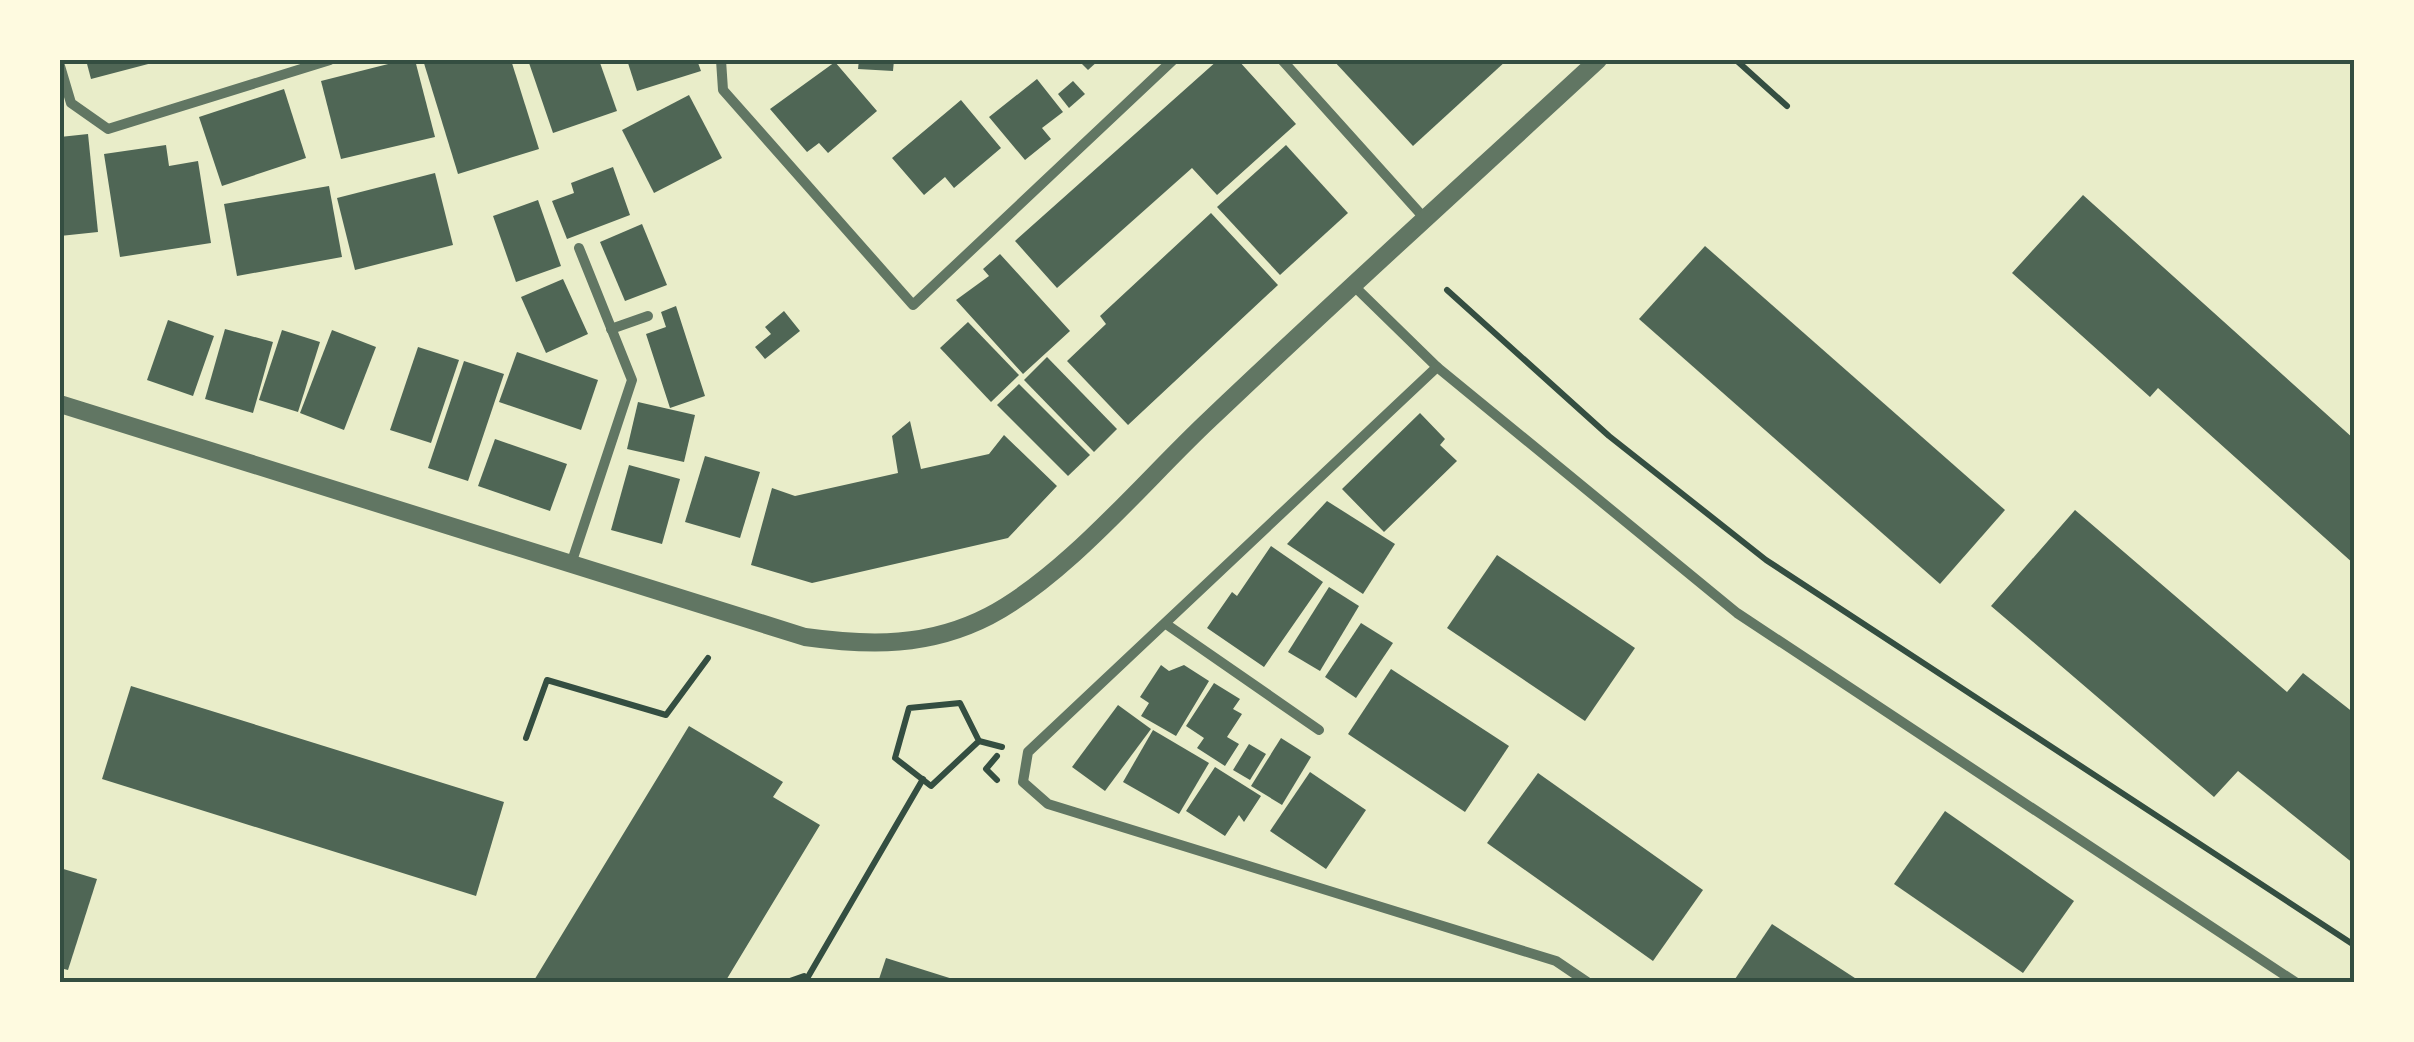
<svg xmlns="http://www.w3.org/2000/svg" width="2414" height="1042" font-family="Commissioner,sans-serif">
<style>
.building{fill:#4f6655}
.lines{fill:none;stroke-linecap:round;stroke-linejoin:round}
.path{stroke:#344e41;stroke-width:6}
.minor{stroke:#617663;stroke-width:10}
.tertiary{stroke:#617663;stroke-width:18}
.neatline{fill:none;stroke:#344e41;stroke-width:4}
</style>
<rect width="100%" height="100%" fill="#e9edc9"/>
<g class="building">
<path d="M 86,60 L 151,60 L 152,63 L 91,79 Z"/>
<path d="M 404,60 L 415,60 L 435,137 L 341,159 L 321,81 Z"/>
<path d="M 423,60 L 511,60 L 539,149 L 458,174 Z"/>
<path d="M 528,60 L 599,60 L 617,111 L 553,133 Z"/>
<path d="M 627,60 L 697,60 L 701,71 L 637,91 Z"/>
<path d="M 859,60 L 894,60 L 893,71 L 858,69 Z"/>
<path d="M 1078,60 L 1099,60 L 1088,70 Z"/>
<path d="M 1218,60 L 1238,60 L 1296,124 L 1217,195 L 1192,168 L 1057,288 L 1015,241 Z"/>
<path d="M 1333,60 L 1507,60 L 1413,146 Z"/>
<path d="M 835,62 L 877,111 L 828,153 L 819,143 L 807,152 L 770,109 Z"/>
<path d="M 1037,79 L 1063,112 L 1042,128 L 1051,139 L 1025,160 L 989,117 Z"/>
<path d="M 1073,81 L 1085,94 L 1069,108 L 1058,94 Z"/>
<path d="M 284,89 L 306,158 L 222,186 L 199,117 Z"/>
<path d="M 689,95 L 722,158 L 654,193 L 622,130 Z"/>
<path d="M 961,100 L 1001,148 L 954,188 L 945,177 L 924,195 L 892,158 Z"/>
<path d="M 88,134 L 98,232 L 60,236 L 60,137 Z"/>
<path d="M 166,145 L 169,166 L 198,161 L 211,243 L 120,257 L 104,154 Z"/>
<path d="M 1286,145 L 1348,213 L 1280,275 L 1217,207 Z"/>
<path d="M 613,167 L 630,215 L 567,239 L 552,201 L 574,193 L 571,183 Z"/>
<path d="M 435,173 L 453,245 L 355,270 L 337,198 Z"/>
<path d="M 329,186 L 342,257 L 237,276 L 224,204 Z"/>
<path d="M 2083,195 L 2354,439 L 2354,564 L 2158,388 L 2150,397 L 2012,273 Z"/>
<path d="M 538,200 L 561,266 L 516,282 L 493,216 Z"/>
<path d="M 1211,213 L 1278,285 L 1128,425 L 1067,361 L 1106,324 L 1100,316 Z"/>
<path d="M 642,224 L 667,285 L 625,301 L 600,242 Z"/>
<path d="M 1705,246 L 2005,510 L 1940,584 L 1639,319 Z"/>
<path d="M 1000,254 L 1070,331 L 1023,374 L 956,300 L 989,276 L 983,269 Z"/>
<path d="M 563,279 L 588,334 L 546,353 L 521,297 Z"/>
<path d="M 676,306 L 705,396 L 670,408 L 646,334 L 666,327 L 661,312 Z"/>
<path d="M 784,311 L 800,331 L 765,359 L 755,347 L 771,334 L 765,327 Z"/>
<path d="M 168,320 L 214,336 L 193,396 L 147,380 Z"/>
<path d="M 968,322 L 1019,375 L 991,402 L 940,348 Z"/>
<path d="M 225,329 L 273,342 L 253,413 L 205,399 Z"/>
<path d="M 282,330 L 320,342 L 298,412 L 259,400 Z"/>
<path d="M 332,330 L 376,347 L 344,430 L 300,413 Z"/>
<path d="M 418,347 L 459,360 L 431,443 L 390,430 Z"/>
<path d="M 517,352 L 598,380 L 581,430 L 499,402 Z"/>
<path d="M 1047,357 L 1117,429 L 1094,452 L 1024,380 Z"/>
<path d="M 464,361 L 504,374 L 468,481 L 428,468 Z"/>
<path d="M 1019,384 L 1090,455 L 1068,476 L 997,405 Z"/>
<path d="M 638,402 L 695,415 L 684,462 L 627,449 Z"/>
<path d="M 1420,413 L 1445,439 L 1440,445 L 1457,461 L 1384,532 L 1342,489 Z"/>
<path d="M 910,421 L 921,469 L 989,454 L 1004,435 L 1057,486 L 1008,538 L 812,583 L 751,565 L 772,488 L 795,496 L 898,473 L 892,436 Z"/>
<path d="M 495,439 L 567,464 L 550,511 L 478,486 Z"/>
<path d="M 705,456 L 760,472 L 740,538 L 685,522 Z"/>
<path d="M 629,465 L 680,479 L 662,544 L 611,530 Z"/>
<path d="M 1327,501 L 1395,544 L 1363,594 L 1287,544 Z"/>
<path d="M 2075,510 L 2287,692 L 2303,673 L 2354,713 L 2354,864 L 2238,771 L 2214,797 L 1991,606 Z"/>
<path d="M 1271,546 L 1323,582 L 1264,667 L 1207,628 L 1232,592 L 1237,596 Z"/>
<path d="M 1497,555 L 1635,648 L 1585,721 L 1447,628 Z"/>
<path d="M 1329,587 L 1359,606 L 1320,671 L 1288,652 Z"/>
<path d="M 1361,623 L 1393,643 L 1356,698 L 1325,677 Z"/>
<path d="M 1161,665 L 1169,671 L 1184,665 L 1209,681 L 1176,736 L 1141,716 L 1149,703 L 1140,697 Z"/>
<path d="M 1391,669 L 1509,746 L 1465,812 L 1348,734 Z"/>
<path d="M 1214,683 L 1240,699 L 1233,709 L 1242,714 L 1227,737 L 1239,744 L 1225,766 L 1197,748 L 1204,738 L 1186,726 Z"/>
<path d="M 131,686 L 504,802 L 476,896 L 102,779 Z"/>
<path d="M 1118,705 L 1151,729 L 1105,791 L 1072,767 Z"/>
<path d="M 689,726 L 783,782 L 773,797 L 820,825 L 725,982 L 533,982 Z"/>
<path d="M 1153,730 L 1209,763 L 1179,814 L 1123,782 Z"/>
<path d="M 1281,738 L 1311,757 L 1282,805 L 1251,786 Z"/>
<path d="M 1249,744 L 1266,754 L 1250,780 L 1233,770 Z"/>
<path d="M 1215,767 L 1261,796 L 1244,822 L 1239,815 L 1225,836 L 1186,811 Z"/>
<path d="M 1310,772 L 1366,810 L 1326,869 L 1270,831 Z"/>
<path d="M 1538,773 L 1703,890 L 1653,961 L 1487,843 Z"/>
<path d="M 1945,811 L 2074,901 L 2023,973 L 1894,884 Z"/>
<path d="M 60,868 L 97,879 L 68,970 L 60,968 Z"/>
<path d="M 1772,924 L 1861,982 L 1733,982 Z"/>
<path d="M 886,958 L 959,981 L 959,982 L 878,982 Z"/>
</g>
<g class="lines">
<g class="path">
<path d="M 1736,60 L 1787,106"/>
<path d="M 1447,290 L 1609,436 L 1766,560 L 2354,945"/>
<path d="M 960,703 L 979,741 L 931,786 L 895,758 L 909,708 Z"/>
<path d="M 526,738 L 547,680 L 666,715 L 708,658"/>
<path d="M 979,741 L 1002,747"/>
<path d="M 997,780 L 986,769 L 997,756"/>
<path d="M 787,982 L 804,976"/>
<path d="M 805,982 L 923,779"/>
</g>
<g class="minor">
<path d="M 721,60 L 723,90 L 913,305 L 1173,60"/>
<path d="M 1282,60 L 1426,220"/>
<path d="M 60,66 L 71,103 L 108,129 L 330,60"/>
<path d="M 1354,286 L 1437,367 L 1737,613 L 2295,982"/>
<path d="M 611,329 L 648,316"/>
<path d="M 1437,367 L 1028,752 L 1023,782 L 1048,804 L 1556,961 L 1587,982"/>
<path d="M 571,564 L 632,380 L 579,248"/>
<path d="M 1166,624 L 1319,730"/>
</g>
<path class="tertiary" d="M 60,404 L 805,637 C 870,646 929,647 989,616 C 1067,575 1144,481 1209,420 C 1337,298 1468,180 1598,60"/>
</g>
<rect width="2414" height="1042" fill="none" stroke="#fefae0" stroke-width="125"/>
<rect x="62" y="62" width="2290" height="918" class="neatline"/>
</svg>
